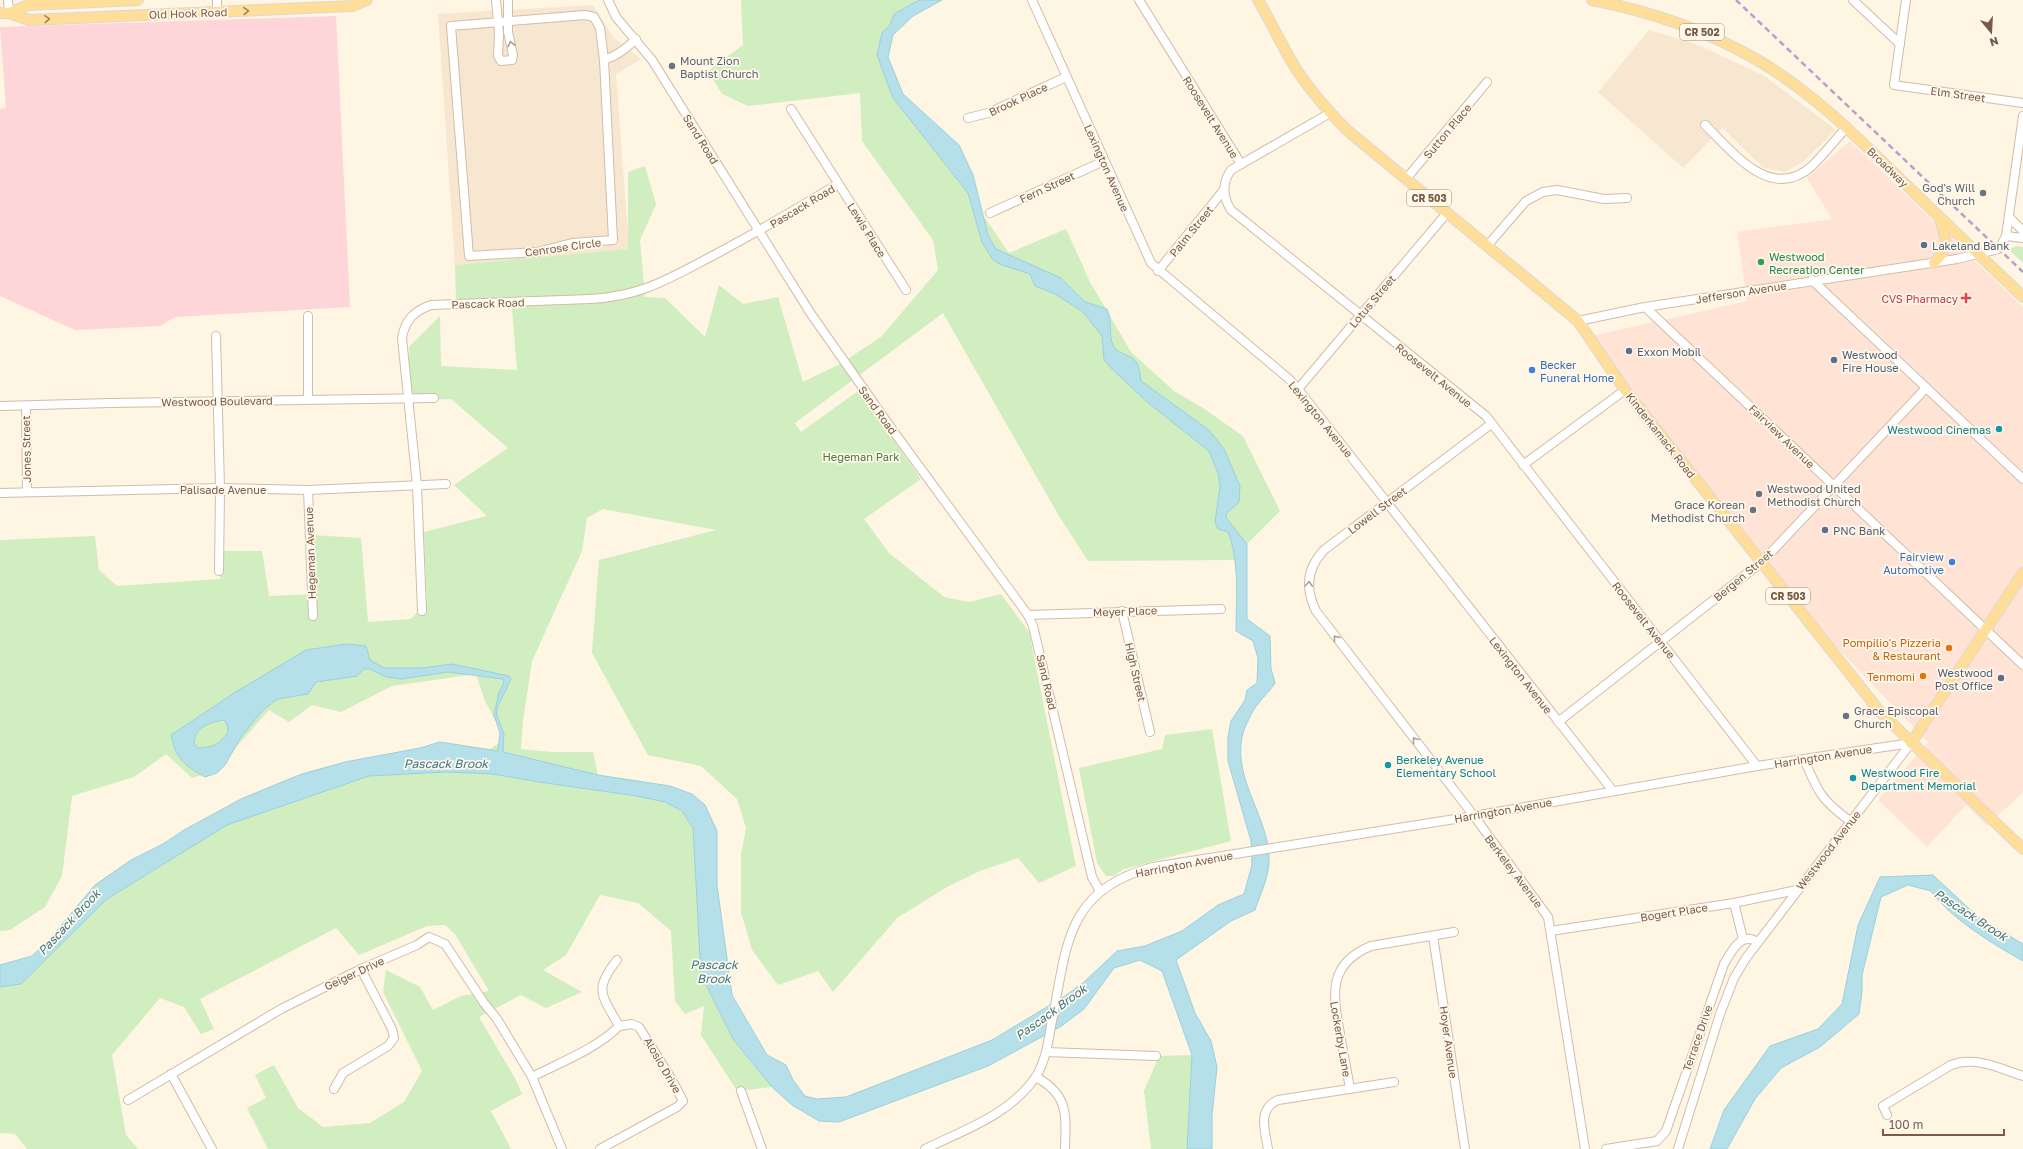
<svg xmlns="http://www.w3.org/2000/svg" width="2023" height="1149" font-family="'Golos Text',sans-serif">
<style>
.residential{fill:#f7e7d0}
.commercial{fill:#ffe4d6}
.medical{fill:#fed5d8}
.green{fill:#d0eec0}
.water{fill:#b5e0ea;stroke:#9ad0dd;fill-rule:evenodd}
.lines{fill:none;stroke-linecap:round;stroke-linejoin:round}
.minor-casing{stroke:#d1bda8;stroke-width:10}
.major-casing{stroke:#dfd8d3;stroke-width:12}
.minor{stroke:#fff;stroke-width:8}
.major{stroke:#ffde99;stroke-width:10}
.rail{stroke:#b8a0ca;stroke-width:2.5;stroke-dasharray:6 4;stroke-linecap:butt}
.oneway{stroke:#a2825f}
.oneway2{stroke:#af9d90}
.worship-dot{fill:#6b7280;stroke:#fff8eb;stroke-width:1.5}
.service-dot{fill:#5c6f8a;stroke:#fff8eb;stroke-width:1.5}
.leisure-dot{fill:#2e9e5b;stroke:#fff8eb;stroke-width:1.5}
.health-dot{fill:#e0444e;stroke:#fff8eb;stroke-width:1.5}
.shop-dot{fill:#3f7fe0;stroke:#fff8eb;stroke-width:1.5}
.culture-dot{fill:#0f9aa8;stroke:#fff8eb;stroke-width:1.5}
.food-dot{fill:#e8710a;stroke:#fff8eb;stroke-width:1.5}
.labels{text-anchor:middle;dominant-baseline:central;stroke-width:3.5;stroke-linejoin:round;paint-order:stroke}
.shield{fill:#fff8eb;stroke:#a28a78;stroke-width:1}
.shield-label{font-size:10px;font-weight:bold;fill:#7a5b46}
.street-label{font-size:11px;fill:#7a5b46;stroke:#fff8eb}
.worship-label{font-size:11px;fill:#5b616d;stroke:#fff8eb;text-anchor:start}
.service-label{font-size:11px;fill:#4e5e75;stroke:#fff8eb;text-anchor:start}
.leisure-label{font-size:11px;fill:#27864d;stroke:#fff8eb;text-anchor:start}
.health-label{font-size:11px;fill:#be3a42;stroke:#fff8eb;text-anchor:end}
.shop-label{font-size:11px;fill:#366cbe;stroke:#fff8eb;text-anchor:start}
.culture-label{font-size:11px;fill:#0d838f;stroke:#fff8eb;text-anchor:start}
.park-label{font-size:11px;fill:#4a7a3a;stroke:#fff8eb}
.food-label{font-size:11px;fill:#c56008;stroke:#fff8eb;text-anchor:end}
.water-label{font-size:12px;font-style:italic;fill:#3a7788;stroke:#fff8eb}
</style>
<rect width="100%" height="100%" fill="#fff5e3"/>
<g class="residential">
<path d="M 593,5 L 614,38 L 641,59 L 616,74 L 629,249 L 455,265 L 438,14 Z"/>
<path d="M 1649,30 L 1693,43 L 1763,75 L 1836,130 L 1804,161 L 1785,172 L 1764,168 L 1722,128 L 1683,168 L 1598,92 Z"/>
</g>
<path class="commercial" d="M 1850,141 L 2023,307 L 2023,792 L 1987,826 L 1966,805 L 1927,847 L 1878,800 L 1928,742 L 1754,562 L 1587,337 L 1747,301 L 1737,232 L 1832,219 L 1807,178 Z"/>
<path class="medical" d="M 336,16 L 350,307 L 175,317 L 160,326 L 75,330 L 0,296 L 0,109 L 6,108 L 0,27 Z"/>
<g class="green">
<path d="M 741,0 L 919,0 L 894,14 L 890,25 L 882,33 L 893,98 L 964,187 L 968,193 L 976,217 L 978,208 L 1009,253 L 1066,229 L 1090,282 L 1131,352 L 1174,391 L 1203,408 L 1243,436 L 1280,511 L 1247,544 L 1235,560 L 1088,561 L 1059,516 L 943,313 L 795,423 L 801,432 L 858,391 L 921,479 L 864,519 L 889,553 L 944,597 L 969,602 L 1001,594 L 1029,632 L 1076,866 L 1039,883 L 1018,858 L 980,871 L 947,887 L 897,918 L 833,992 L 818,971 L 778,985 L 752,950 L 741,912 L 741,855 L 746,828 L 737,799 L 701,766 L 648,755 L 592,653 L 599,560 L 716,530 L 603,509 L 587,518 L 582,551 L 532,661 L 523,721 L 521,749 L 552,752 L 593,752 L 598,775 L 609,792 C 626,794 671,799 682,812 C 687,816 689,823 693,828 L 701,975 L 733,1039 L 772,1087 L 737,1091 L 701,1035 L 704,1006 L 685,1014 L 675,1001 L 671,931 L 638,903 L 600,895 L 566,955 L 543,970 L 582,992 L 546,1008 L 521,995 L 479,1017 L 516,1080 L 522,1094 L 491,1111 L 511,1149 L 268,1149 L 247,1108 L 266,1098 L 255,1075 L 274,1065 L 298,1108 L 323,1127 L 370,1123 L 404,1102 L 422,1071 L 383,992 L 386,970 L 420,987 L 433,1010 L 461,996 L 489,991 L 455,934 L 445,925 L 427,926 L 359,955 L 336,928 L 200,999 L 214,1029 L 201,1034 L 184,1007 L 160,998 L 112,1055 L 126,1135 L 138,1149 L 27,1149 L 15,1134 L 0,1133 L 0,987 L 21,984 L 107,899 L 227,825 L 369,776 L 457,771 L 505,739 L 485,701 L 476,674 L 392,686 L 341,712 L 312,705 L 289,722 L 269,710 L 215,771 L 192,778 L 166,754 L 134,777 L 72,796 L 62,876 L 45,907 L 10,930 L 0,931 L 0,540 L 95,536 L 99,570 L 117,586 L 220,579 L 221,551 L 262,551 L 269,596 L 315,594 L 312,535 L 361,538 L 368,622 L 411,619 L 427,601 L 424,532 L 487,516 L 454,485 L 508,448 L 451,399 L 410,401 L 409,347 L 440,316 L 441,366 L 517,370 L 511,298 L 456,300 L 455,265 L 628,249 L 628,172 L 645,166 L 656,204 L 640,240 L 645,297 L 665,298 L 705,337 L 719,285 L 743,304 L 778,297 L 803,382 L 840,364 L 881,337 L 938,270 L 933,240 L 862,141 L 860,93 L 748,106 L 722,94 L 708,71 L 743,45 Z"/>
<path d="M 2016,246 L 2023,247 L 2023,263 L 2009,250 Z"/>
<path d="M 1212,729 L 1231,841 L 1124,869 L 1114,876 L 1106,876 L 1097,863 L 1079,768 L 1162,749 L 1165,735 Z"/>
<path d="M 1192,1055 L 1187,1149 L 1151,1149 L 1144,1091 L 1159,1056 Z"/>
</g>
<g class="water">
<path d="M 919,0 L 942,0 L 913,16 L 893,35 L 888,57 L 903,94 L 959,145 L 973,175 L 988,235 L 996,249 L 1061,278 L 1085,302 L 1107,309 C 1113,323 1108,334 1113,345 C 1118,356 1131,353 1137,363 C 1139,367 1140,375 1141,381 L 1209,430 L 1224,449 L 1240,486 L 1239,502 L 1226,514 L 1227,519 L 1247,544 L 1247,619 L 1270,636 L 1271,669 L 1275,683 C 1270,691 1264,696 1258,704 C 1253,709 1243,730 1242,737 C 1233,782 1271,819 1269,863 C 1268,879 1260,895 1255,910 L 1231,921 L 1176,960 L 1195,1013 L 1211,1041 L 1217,1067 L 1212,1115 L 1212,1149 L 1187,1149 L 1192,1055 L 1162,971 L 1140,960 L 1114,968 L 1084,1009 L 1060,1027 L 988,1066 L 839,1122 L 819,1121 L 792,1105 L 772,1087 L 733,1039 L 701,975 L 693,828 L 682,811 L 665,802 L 637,796 L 539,782 L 493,774 L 446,772 L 369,776 L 227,825 L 107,899 L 21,984 L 0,987 L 0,965 L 32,956 L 48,941 L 95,885 L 131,860 L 163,844 L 184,830 L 241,799 L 277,784 L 302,774 L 345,762 L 420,748 L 440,742 L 498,751 L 500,733 L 494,715 L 499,692 L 504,683 L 503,679 L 448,672 L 401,679 L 386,677 L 370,669 L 364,669 L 357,676 L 316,682 L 308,694 L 278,699 L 264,709 L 241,737 L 225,765 L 217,773 L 205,777 C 184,765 176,759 171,735 L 234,693 L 306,650 L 347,644 L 366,646 L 370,660 L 384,668 L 421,668 L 452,664 L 509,676 L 511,679 L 497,708 L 497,716 L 504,734 L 503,752 L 598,775 L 670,786 L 692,794 L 705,805 L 717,831 L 717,885 L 732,995 L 767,1055 L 786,1065 L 793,1080 L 805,1096 L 817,1099 L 846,1097 L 992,1040 L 1065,996 L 1083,983 L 1117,951 L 1145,946 L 1182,931 L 1218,905 L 1244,894 L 1252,865 L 1251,841 L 1228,761 L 1228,737 L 1231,721 L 1245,700 L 1247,690 L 1257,683 L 1258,658 L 1253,641 L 1236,631 C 1236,598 1240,563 1228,532 L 1218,529 L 1215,522 L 1220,486 L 1218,473 L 1209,451 L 1147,402 L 1110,367 L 1104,360 L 1102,336 L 1082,311 L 1055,294 L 1035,286 L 1030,274 L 1002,265 L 993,260 L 982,242 L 968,193 L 893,98 L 877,55 L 882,33 L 890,25 L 894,14 ZM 223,720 L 227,724 L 228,732 C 220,745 213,747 198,748 L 194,743 C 195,727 209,723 223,720 Z"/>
<path d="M 1933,875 L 1978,917 L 2023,944 L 2023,961 C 1993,944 1951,919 1931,891 L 1908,885 L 1881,897 L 1862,975 L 1862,992 L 1859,1014 L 1820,1047 L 1781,1068 L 1755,1099 L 1727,1149 L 1710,1149 L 1724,1110 L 1770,1046 L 1818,1029 L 1842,1004 L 1858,925 L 1880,877 Z"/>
</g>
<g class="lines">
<defs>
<g id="minor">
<path d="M 8,0 L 9,13"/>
<path d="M 217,0 L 217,12"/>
<path d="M 496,0 L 499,33 L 498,56 L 501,61 L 512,60 L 513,55 L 508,32 L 508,0"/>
<path d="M 608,0 L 616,17 L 652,60 L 811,314 L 894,432 L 1028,615 L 1033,626 L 1092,877 L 1100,891"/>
<path d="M 1032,0 L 1151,263 L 1289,379 L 1298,389 L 1613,791"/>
<path d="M 1139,0 L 1241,164"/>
<path d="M 1853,0 L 1900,44"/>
<path d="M 1906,0 L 1894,85 L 2023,103"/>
<path d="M 585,15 L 594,17 L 600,28 L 604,60 L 613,240 L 572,243 L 537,252 L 469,256 L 451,26 Z"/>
<path d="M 604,60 C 617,56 626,49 636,39"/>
<path d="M 791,109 L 906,290"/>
<path d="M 1330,113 L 1231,170 C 1222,183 1222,196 1231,210 L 1486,416 L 1757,766"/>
<path d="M 968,118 L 988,113 L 1066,77"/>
<path d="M 1705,125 C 1733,152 1771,203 1812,166 C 1824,154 1835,140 1847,127"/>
<path d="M 1406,179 L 1487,82"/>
<path d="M 990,213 L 1104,161"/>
<path d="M 2009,217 L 2023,231"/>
<path d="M 2006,236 L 2023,238"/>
<path d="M 1487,246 L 1526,201 L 1543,192 L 1557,190 L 1604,199 L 1627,198"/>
<path d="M 1158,271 L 1223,191"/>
<path d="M 1812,280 L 2023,479"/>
<path d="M 1645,307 L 2023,665"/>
<path d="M 1578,321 L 1645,307 L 1957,259 L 1999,249 L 2006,236 L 2023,116"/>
<path d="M 216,336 L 220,488 L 219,571"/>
<path d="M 1298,389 L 1447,213"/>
<path d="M 308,399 L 308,316"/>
<path d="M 0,406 L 110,403 L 434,398"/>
<path d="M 26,406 L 27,492"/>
<path d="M 1491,424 L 1324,550 C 1307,568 1305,589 1316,611 L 1474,816 L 1548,917 L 1585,1149"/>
<path d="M 1523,465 L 1625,390"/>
<path d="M 308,490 L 313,616"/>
<path d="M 0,493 L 220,488 L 308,490 L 446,484"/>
<path d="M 422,611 L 417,485 L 402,338 C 405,320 414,311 431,305 L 590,299 C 643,296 670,278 716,254 C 757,232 797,209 838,184"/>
<path d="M 1122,611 L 1150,732"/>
<path d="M 1028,615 L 1221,609"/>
<path d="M 1558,722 L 1762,562 L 1926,388"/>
<path d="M 1804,759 C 1818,792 1821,800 1850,821"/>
<path d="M 1734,903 L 1743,939"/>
<path d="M 1551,931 L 1734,903 L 1797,890"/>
<path d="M 1433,936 L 1465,1149"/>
<path d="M 617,960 C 593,990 602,995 619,1026"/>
<path d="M 1046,1052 L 1156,1056"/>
<path d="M 171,1074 L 212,1149"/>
<path d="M 532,1077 C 559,1063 598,1048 619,1026 L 632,1024 L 639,1027 L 672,1080 L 683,1101 L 677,1107 L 600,1149"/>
<path d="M 1036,1077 C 1069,1095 1066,1115 1065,1149"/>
<path d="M 334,1089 L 343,1073 L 388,1046 L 394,1038 L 392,1029 L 361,969"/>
<path d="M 1350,1089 C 1347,1071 1343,1052 1340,1034 C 1333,995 1327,964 1371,946 L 1454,932"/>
<path d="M 741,1091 L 762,1149"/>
<path d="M 128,1100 L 281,1009 L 361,969 L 417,945 L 429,937 L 445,944 L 484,1003 L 497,1019 L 532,1077 L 562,1149"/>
<path d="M 1887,1115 L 1883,1106 L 1951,1065 C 1975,1056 1999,1068 2023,1076"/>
<path d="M 925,1149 C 964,1130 1009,1115 1035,1078 C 1045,1063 1048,1044 1051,1026 C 1067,950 1063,890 1153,867 L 1474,816 L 1757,766 L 1911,743"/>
<path d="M 1268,1149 C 1265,1131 1257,1109 1278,1100 L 1394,1082"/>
<path d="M 1606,1149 L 1657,1141 L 1666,1131 L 1724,964 C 1731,952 1741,931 1757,942"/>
<path d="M 1678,1149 L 1720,1014 L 1734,978 L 1746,958 L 1911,743"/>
</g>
<g id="major">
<path d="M 1258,0 C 1270,20 1280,42 1292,62 C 1307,88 1327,110 1348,131 L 1578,321 L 1625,390 L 1881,713 L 2023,849"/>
<path d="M 1592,0 C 1649,11 1703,29 1754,58 C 1808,89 1852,132 1896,175 C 1938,216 1981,256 2023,297"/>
<path d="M 0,13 L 9,13 L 28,5 L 138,0"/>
<path d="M 9,13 L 29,20 L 352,6 L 367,0"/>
<path d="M 1934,263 C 1951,246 1946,240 1940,219"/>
<path d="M 1911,743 L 2023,573"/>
</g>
</defs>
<use href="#minor" class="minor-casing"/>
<use href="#major" class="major-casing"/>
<use href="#minor" class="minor"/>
<use href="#major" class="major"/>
<path class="rail" d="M 1736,0 L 2023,272"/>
</g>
<defs><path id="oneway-chevron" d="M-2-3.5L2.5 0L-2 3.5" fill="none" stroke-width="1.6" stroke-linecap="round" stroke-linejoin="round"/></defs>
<g class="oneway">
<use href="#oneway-chevron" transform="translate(246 11) rotate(-2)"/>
<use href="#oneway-chevron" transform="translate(47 19) rotate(-3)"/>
</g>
<g class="oneway2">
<use href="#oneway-chevron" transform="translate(511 44) rotate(-102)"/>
<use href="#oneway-chevron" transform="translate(1309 584) rotate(-87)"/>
<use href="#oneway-chevron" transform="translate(1336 638) rotate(-128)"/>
<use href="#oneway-chevron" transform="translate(1415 740) rotate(-128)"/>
</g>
<g class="worship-dot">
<circle cx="672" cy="66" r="4"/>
<circle cx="1983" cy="193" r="4"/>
<circle cx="1759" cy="494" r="4"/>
<circle cx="1753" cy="510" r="4"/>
<circle cx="1846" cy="716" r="4"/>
</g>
<g class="service-dot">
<circle cx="1924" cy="245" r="4"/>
<circle cx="1629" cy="351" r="4"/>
<circle cx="1834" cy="360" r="4"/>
<circle cx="1825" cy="530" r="4"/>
<circle cx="2001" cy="678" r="4"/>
</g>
<circle class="leisure-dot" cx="1761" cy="262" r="4"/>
<path class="health-dot" d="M1964 292h4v4h4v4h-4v4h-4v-4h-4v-4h4z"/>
<g class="shop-dot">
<circle cx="1532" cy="370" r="4"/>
<circle cx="1952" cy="562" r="4"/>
</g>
<g class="culture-dot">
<circle cx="1999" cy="429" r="4"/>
<circle cx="1388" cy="765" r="4"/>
<circle cx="1853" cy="778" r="4"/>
</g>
<g class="food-dot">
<circle cx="1949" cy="648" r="4"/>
<circle cx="1923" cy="676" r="4"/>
</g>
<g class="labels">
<g class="shield">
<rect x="1680" y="24" width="44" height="16" rx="3"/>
<rect x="1407" y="190" width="44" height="16" rx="3"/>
<rect x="1766" y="588" width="44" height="16" rx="3"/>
</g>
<g class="shield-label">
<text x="1702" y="32">CR 502</text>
<text x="1429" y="198">CR 503</text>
<text x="1788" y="596">CR 503</text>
</g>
<g class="street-label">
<text transform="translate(188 13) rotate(-2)">Old Hook Road</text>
<text transform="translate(1958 94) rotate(8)">Elm Street</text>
<text transform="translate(1018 99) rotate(-25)">Brook Place</text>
<text transform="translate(1211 117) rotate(58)">Roosevelt Avenue</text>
<text transform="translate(1447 131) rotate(-50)">Sutton Place</text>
<text transform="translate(701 139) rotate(58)">Sand Road</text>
<text transform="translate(1888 167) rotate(44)">Broadway</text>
<text transform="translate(1107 168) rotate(66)">Lexington Avenue</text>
<text transform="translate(1047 187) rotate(-25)">Fern Street</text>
<text transform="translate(802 206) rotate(-31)">Pascack Road</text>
<text transform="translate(867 230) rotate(58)">Lewis Place</text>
<text transform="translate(1191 231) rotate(-51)">Palm Street</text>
<text transform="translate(563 247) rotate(-8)">Cenrose Circle</text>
<text transform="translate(1741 292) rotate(-9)">Jefferson Avenue</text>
<text transform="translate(1372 301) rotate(-50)">Lotus Street</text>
<text transform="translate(488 303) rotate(-2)">Pascack Road</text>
<text transform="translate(1434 375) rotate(39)">Roosevelt Avenue</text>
<text transform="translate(217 401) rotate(-1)">Westwood Boulevard</text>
<text transform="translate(878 410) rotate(54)">Sand Road</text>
<text transform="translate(1321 419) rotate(51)">Lexington Avenue</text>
<text transform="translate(1661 435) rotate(52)">Kinderkamack Road</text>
<text transform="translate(1782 436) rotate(44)">Fairview Avenue</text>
<text transform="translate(26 449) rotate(-91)">Jones Street</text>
<text x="223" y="489">Palisade Avenue</text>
<text transform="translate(1377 510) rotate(-37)">Lowell Street</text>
<text transform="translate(310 553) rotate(-92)">Hegeman Avenue</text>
<text transform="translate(1743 575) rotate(-40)">Bergen Street</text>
<text transform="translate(1125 611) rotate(-2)">Meyer Place</text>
<text transform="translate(1644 620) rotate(52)">Roosevelt Avenue</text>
<text transform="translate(1136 672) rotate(77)">High Street</text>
<text transform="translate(1521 675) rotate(52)">Lexington Avenue</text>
<text transform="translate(1047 682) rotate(77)">Sand Road</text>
<text transform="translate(1823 756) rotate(-9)">Harrington Avenue</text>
<text transform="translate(1503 810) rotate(-10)">Harrington Avenue</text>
<text transform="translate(1828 850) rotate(-52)">Westwood Avenue</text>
<text transform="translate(1184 864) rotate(-11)">Harrington Avenue</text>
<text transform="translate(1514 871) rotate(53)">Berkeley Avenue</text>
<text transform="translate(1674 912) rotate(-9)">Bogert Place</text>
<text transform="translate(354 973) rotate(-25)">Geiger Drive</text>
<text transform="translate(1697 1038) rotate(-71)">Terrace Drive</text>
<text transform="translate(1341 1039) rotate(80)">Lockerby Lane</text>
<text transform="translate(1449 1042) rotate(82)">Hoyer Avenue</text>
<text transform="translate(663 1065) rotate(60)">Alosio Drive</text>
</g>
<g class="worship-label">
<text x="680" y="60">Mount Zion<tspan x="680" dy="13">Baptist Church</tspan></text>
<text x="1975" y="187" text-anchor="end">God's Will<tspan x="1975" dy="13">Church</tspan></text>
<text x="1767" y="488">Westwood United<tspan x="1767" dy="13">Methodist Church</tspan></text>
<text x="1745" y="504" text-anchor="end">Grace Korean<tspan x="1745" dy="13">Methodist Church</tspan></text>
<text x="1854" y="710">Grace Episcopal<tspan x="1854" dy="13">Church</tspan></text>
</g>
<g class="service-label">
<text x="1932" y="245">Lakeland Bank</text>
<text x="1637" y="351">Exxon Mobil</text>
<text x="1842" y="354">Westwood<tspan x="1842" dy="13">Fire House</tspan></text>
<text x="1833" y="530">PNC Bank</text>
<text x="1993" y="672" text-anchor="end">Westwood<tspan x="1993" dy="13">Post Office</tspan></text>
</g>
<g class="leisure-label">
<text x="1769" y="256">Westwood<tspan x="1769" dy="13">Recreation Center</tspan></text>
</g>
<g class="health-label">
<text x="1958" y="298">CVS Pharmacy</text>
</g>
<g class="shop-label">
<text x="1540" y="364">Becker<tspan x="1540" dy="13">Funeral Home</tspan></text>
<text x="1944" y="556" text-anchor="end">Fairview<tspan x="1944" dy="13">Automotive</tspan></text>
</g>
<g class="culture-label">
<text x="1991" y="429" text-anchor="end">Westwood Cinemas</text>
<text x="1396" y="759">Berkeley Avenue<tspan x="1396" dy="13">Elementary School</tspan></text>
<text x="1861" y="772">Westwood Fire<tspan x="1861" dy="13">Department Memorial</tspan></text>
</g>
<g class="park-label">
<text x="861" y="456">Hegeman Park</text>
</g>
<g class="food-label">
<text x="1941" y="642">Pompilio's Pizzeria<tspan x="1941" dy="13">&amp; Restaurant</tspan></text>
<text x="1915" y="676">Tenmomi</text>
</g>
<g class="water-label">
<text x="446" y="763">Pascack Brook</text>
<text transform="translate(1971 915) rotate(33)">Pascack Brook</text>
<text transform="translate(69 922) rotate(-47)">Pascack Brook</text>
<text x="714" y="964">Pascack<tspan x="714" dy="14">Brook</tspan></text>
<text transform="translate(1051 1012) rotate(-36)">Pascack Brook</text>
</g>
</g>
<g transform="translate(1991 32) rotate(162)" stroke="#fff8eb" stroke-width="3" paint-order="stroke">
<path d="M0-3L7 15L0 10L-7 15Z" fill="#7a5b46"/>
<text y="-6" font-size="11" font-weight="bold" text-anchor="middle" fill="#7a5b46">N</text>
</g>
<path d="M1883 1129v6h121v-6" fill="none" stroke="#7a5b46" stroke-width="2"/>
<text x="1889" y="1129" font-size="12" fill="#7a5b46" stroke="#fff8eb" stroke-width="3" paint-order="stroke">100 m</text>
</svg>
